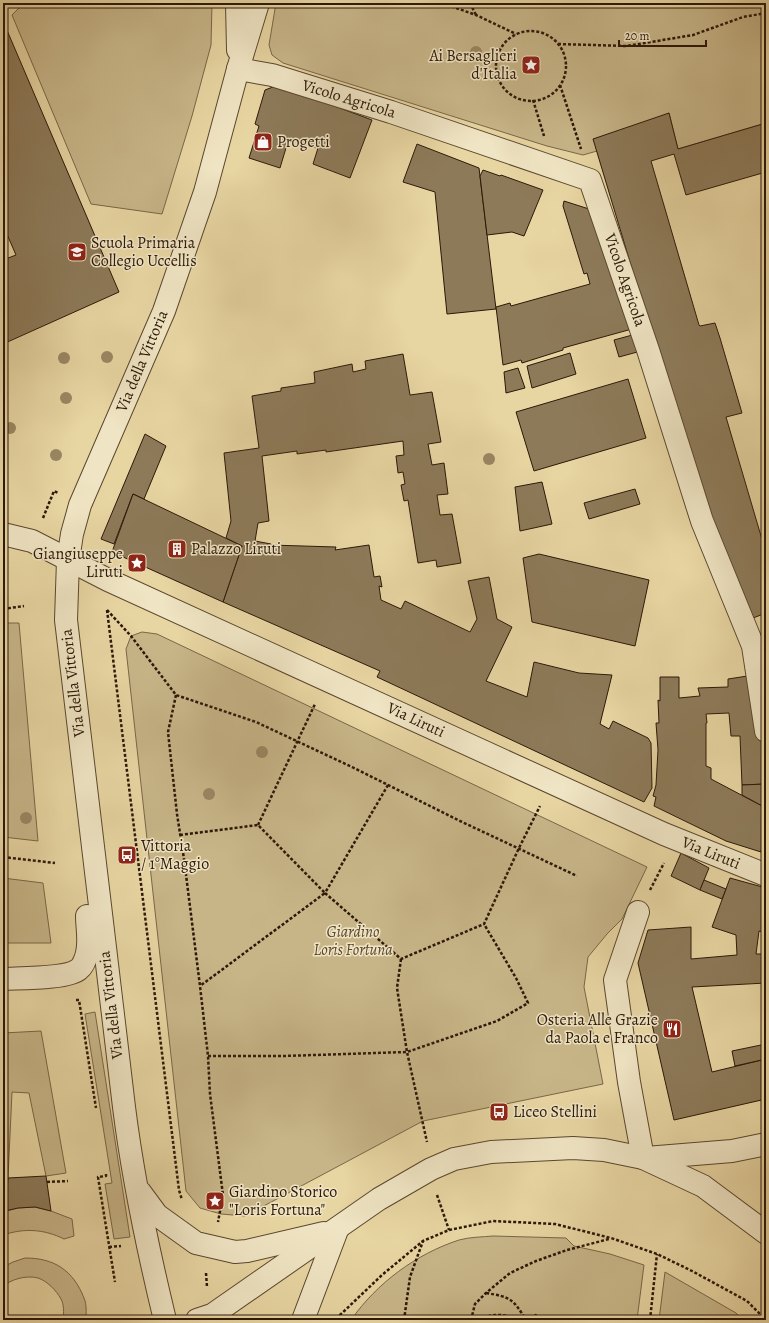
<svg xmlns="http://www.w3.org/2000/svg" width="769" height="1323" font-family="Alegreya,serif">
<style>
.green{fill:#c7b588;stroke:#7a6648}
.building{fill:#8d7a59;stroke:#2c1809}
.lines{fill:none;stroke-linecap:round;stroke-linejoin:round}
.minor-casing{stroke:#5b472f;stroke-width:24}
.path{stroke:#2c1809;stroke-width:2.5;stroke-dasharray:3 2;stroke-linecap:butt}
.minor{stroke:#efe4c3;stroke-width:22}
.tree{fill:#998763}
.labels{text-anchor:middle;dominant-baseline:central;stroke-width:3;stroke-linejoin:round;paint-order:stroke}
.poi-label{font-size:16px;fill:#2c1809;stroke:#efe4c3;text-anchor:start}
.street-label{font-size:16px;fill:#2c1809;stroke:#efe4c3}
.park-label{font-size:16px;font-style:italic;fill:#5a472f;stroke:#efe4c3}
</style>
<rect width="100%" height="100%" fill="#e7d5a2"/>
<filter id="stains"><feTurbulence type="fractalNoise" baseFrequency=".005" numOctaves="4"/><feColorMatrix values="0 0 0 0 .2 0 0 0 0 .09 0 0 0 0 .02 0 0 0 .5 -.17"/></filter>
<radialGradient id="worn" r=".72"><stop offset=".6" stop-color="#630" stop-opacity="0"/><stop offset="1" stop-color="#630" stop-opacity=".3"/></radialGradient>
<g class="green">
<path d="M 24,3 L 212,3 L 211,45 L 192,116 L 162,214 L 91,204 L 12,15 Z"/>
<path d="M 276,3 L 766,3 L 766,123 L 678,149 L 669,113 L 597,151 L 583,155 L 547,146 L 283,63 L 272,55 L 269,45 Z"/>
<path d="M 6,623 L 19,623 L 38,841 L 3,837 L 3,660 Z"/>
<path d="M 142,632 L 157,634 L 647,867 L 622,919 L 607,934 L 588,957 L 584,987 L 603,1084 L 423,1121 L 245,1216 L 221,1214 L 200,1208 L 186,1191 L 126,649 L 131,636 Z"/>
<path d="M 3,878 L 43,883 L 51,943 L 3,943 Z"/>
<path d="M 95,1012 L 130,1237 L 114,1239 L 105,1184 L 112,1183 L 85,1014 Z"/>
<path d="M 41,1031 L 66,1173 L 46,1176 L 29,1093 L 12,1092 L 8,1178 L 3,1178 L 3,1033 Z"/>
<path d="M 35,1207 L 51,1211 L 72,1219 L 74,1236 L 64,1239 C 44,1229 24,1228 3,1235 L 3,1212 L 18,1208 Z"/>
<path d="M 493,1236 L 566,1238 L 574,1246 L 610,1254 L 644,1265 L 637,1320 L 351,1320 C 377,1283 416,1254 459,1240 C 470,1237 482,1237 493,1236 Z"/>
<path d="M 25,1258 C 54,1258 73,1270 84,1298 C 87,1305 86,1313 86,1320 L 63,1320 C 64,1313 64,1304 61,1299 C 56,1290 47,1281 38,1278 C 27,1275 10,1279 3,1287 L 3,1267 L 13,1262 Z"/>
<path d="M 665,1272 L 736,1313 L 743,1320 L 659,1320 Z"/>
</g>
<g class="building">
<path d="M 6,28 L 119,292 L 3,344 L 3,260 L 16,255 L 3,225 L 3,30 Z"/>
<path d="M 278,85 L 372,120 L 350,178 L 313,164 L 318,148 L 289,138 L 280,168 L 249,158 L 259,126 L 255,124 L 265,90 Z"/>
<path d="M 669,113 L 678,149 L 766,123 L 766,172 L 686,195 L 674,154 L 651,161 L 699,325 L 700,326 L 715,323 L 720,338 L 742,413 L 726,417 L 766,553 L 766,613 L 748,620 L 703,505 L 593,139 Z"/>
<path d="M 417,144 L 479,168 L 496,309 L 447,314 L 435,192 L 403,182 Z"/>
<path d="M 483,170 L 500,176 L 501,175 L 543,190 L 524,236 L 512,232 L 487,235 L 480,176 Z"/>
<path d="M 564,201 L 589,209 L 632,329 L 563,348 L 563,350 L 522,363 L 521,360 L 503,365 L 496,307 L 510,303 L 511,306 L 590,284 L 587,273 L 584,274 L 563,206 Z"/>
<path d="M 636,334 L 641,351 L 619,357 L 614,340 Z"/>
<path d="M 570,353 L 576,374 L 532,388 L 527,366 Z"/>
<path d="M 403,354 L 410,395 L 432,392 L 441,442 L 428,444 L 432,465 L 444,463 L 448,494 L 437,495 L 440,515 L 452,514 L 461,563 L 437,567 L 436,560 L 418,563 L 408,500 L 404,501 L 401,485 L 405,484 L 403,472 L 398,473 L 396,456 L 404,455 L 403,441 L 326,452 L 326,450 L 297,454 L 297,451 L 262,456 L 269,521 L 258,523 L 255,541 L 271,544 L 270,545 L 336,547 L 335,550 L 369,545 L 374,577 L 380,576 L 382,587 L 379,586 L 381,600 L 401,609 L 405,601 L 470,632 L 477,619 L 468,581 L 489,577 L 497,619 L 512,627 L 486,681 L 527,697 L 534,662 L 579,673 L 612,675 L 600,724 L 609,729 L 613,721 L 648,738 L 651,743 L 652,788 L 644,802 L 377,677 L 380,671 L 223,602 L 242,546 L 226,538 L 231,521 L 224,453 L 259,448 L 252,396 L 281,391 L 281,388 L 315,383 L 314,372 L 352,364 L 353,372 L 366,369 L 365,361 Z"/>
<path d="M 518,368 L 525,388 L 506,393 L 504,372 Z"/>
<path d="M 628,379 L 646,438 L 534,471 L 516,412 Z"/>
<path d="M 145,434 L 166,446 L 144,499 L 133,494 L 114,544 L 101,539 Z"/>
<path d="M 542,482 L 552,524 L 520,531 L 515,487 Z"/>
<path d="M 635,489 L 640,504 L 589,519 L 584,503 Z"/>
<path d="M 133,494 L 242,546 L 223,602 L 112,552 Z"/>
<path d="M 539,554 L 649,580 L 635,646 L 532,622 L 523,558 Z"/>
<path d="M 754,675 L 762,735 L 765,784 L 742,785 L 740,736 L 731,736 L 729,713 L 706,714 L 707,723 L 706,723 L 706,766 L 711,768 L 711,779 L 766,808 L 766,819 L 761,852 L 726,841 L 654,806 L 656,797 L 653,796 L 656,785 L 658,750 L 656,723 L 659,723 L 658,700 L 660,701 L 660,677 L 679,677 L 679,698 L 700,696 L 698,688 L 728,687 L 728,679 Z"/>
<path d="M 765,784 L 766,808 L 742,795 L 742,785 Z"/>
<path d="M 681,853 L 709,868 L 700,890 L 671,876 Z"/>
<path d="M 730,878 L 766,888 L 766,933 L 759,931 L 756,954 L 766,954 L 766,983 L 692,987 L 712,1072 L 766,1059 L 766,1099 L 674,1120 L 638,963 L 648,930 L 691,927 L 691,959 L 737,955 L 736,935 L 712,927 Z"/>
<path d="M 704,880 L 726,889 L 722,899 L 700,890 Z"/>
<path d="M 766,1044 L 766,1059 L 735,1066 L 732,1051 Z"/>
<path d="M 46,1176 L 51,1211 L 35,1207 L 18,1208 L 5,1211 L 8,1178 Z"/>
<path d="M 536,1314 L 539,1320 L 527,1320 Z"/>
</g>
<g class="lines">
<defs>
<g id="minor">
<path d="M 237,3 L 238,50"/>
<path d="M 238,69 L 272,75 L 391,112 L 590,180 L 648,350 L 702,521 L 753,646 L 766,731"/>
<path d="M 3,534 L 32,541 L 108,580 L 664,834 L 766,875"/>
<path d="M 638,912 L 615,980 L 629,1082 L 643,1158"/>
<path d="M 3,979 C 19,978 68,979 79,969 C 83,966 86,958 87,953 C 90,940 87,928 87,916"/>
<path d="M 646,1158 L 732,1151 L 766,1144"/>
<path d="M 140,1192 L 157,1215 L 196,1243 L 235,1252 L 247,1251 L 324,1233"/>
<path d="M 165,1320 C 148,1250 133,1179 124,1107 L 66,620 L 68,560 L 72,534 L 80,505 L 164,311 L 205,192 L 238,69 L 258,3"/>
<path d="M 197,1320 L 212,1315 L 379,1199 L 431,1169 L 454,1159 L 491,1152 L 573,1148 L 604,1150 L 643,1158 L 703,1186 L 766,1233"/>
<path d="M 303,1320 L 337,1230"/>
</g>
</defs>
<use href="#minor" class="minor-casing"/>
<g class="path">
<path d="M 442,3 L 476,15 L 516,34"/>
<path d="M 470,3 L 476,15"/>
<circle cx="531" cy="66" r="35"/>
<path d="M 558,44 L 627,46 L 693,35 L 743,17 L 766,13"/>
<path d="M 560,85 L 581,149"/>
<path d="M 533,100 L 544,136"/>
<path d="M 43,518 L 54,491 L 58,493"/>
<path d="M 3,590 L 7,562"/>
<path d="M 3,609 L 24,606"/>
<path d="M 107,610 L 179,1190 L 182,1200"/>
<path d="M 107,610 L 131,636 L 176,695 L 256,722 L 352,767 L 460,821 L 577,876"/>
<path d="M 176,695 L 168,732 L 177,814 L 184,859 L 200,986 L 208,1056 L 210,1094 L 223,1195 L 218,1222"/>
<path d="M 388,785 L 325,893 L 401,959 L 484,924 L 519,848 L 540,806"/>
<path d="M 258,825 L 315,704"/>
<path d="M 180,835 L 258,825 L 325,893 L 200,986"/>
<path d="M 3,857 L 55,863"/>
<path d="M 650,890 L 664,863"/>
<path d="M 401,959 L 397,988 L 407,1052 L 497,1021 L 528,1003 L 516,978 L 484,924"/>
<path d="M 76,1000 L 79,1000 L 96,1108"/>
<path d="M 208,1056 L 284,1056 L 407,1052 L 427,1142"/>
<path d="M 106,1174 L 106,1176 L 98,1177 L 115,1282"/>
<path d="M 47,1182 L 68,1181"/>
<path d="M 3,1184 L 7,1184"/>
<path d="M 437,1195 L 449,1230"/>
<path d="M 109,1247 L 121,1246"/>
<path d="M 206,1273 L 207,1287"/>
<path d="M 486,1293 C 511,1297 513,1299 526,1320"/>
<path d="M 338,1320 L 340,1315 L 382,1275 L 423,1241 L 449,1230 L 493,1221 L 555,1224 L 611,1238 L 657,1254 L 692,1271 L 747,1301 L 766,1320"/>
<path d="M 404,1320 L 410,1277 L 423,1241"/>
<path d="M 471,1320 L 475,1304 L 486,1293 L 510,1273 L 536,1261 L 567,1250 L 609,1239"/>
<path d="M 479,1320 C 494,1311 510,1316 525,1320"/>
<path d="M 650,1320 L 657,1254"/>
</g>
<use href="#minor" class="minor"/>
</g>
<g class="tree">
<circle cx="476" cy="52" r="6"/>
<circle cx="107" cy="357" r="6"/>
<circle cx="64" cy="358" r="6"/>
<circle cx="66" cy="398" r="6"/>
<circle cx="10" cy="428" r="6"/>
<circle cx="56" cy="455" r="6"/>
<circle cx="489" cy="459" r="6"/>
<circle cx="262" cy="752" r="6"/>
<circle cx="209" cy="794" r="6"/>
<circle cx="26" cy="818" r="6"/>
</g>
<defs>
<symbol id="sight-square" viewBox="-11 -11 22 22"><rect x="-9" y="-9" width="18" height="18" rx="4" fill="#8f2418" stroke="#efe4c3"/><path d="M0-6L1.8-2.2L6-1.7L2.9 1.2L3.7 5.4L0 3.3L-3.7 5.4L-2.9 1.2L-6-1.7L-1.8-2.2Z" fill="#fff"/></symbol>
<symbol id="shop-square" viewBox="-11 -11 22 22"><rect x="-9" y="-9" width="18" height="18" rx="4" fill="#8f2418" stroke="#efe4c3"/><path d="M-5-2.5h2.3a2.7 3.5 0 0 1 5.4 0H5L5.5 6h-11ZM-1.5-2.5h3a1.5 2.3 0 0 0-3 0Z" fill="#fff"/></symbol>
<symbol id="school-square" viewBox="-11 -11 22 22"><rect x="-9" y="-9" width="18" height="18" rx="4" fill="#8f2418" stroke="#efe4c3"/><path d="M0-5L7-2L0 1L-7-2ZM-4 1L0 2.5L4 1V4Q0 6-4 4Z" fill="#fff"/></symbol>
<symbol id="building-square" viewBox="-11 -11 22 22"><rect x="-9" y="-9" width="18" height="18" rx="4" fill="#8f2418" stroke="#efe4c3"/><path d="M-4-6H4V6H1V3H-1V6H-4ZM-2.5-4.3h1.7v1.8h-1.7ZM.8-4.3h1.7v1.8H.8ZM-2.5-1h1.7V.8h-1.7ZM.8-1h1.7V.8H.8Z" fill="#fff"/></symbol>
<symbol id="bus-square" viewBox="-11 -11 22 22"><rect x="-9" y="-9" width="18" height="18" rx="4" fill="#8f2418" stroke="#efe4c3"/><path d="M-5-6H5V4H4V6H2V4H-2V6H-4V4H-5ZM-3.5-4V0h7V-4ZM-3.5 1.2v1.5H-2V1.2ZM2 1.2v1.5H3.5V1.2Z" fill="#fff"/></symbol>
<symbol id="restaurant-square" viewBox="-11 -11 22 22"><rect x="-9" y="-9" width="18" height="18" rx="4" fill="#8f2418" stroke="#efe4c3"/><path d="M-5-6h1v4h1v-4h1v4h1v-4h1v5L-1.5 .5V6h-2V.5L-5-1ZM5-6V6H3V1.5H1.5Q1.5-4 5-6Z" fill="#fff"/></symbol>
</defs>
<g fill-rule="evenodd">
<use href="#sight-square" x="520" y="54" width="22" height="22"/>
<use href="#shop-square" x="252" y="131" width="22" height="22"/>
<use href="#school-square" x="66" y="241" width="22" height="22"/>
<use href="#building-square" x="166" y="538" width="22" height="22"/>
<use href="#sight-square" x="126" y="552" width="22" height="22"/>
<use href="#bus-square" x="116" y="844" width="22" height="22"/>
<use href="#restaurant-square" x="661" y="1018" width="22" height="22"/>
<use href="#bus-square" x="488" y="1101" width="22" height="22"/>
<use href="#sight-square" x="204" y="1190" width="22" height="22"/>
</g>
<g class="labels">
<g class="poi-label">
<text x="517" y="56" text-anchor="end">Ai Bersaglieri<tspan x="517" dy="18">d'Italia</tspan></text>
<text x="277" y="142">Progetti</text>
<text x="91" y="243">Scuola Primaria<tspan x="91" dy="18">Collegio Uccellis</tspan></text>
<text x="191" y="549">Palazzo Liruti</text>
<text x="123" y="554" text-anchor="end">Giangiuseppe<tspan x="123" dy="18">Liruti</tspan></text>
<text x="141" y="846">Vittoria<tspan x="141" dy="18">/ 1°Maggio</tspan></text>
<text x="658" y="1020" text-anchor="end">Osteria Alle Grazie<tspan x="658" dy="18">da Paola e Franco</tspan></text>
<text x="513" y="1112">Liceo Stellini</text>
<text x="229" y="1192">Giardino Storico<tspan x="229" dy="18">"Loris Fortuna"</tspan></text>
</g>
<g class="street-label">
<text transform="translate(349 99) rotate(17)">Vicolo Agricola</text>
<text transform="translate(625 280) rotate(71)">Vicolo Agricola</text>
<text transform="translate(142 361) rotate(-67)">Via della Vittoria</text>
<text transform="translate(73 683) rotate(-97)">Via della Vittoria</text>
<text transform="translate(416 720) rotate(25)">Via Liruti</text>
<text transform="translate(711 853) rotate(22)">Via Liruti</text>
<text transform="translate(111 1005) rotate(-97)">Via della Vittoria</text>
</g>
<g class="park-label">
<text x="353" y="932">Giardino<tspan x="353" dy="18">Loris Fortuna</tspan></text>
</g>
</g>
<rect width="769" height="1323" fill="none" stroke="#e7d5a2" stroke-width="16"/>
<rect x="4" y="4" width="761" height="1315" fill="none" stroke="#2c1809" stroke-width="2"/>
<rect x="8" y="8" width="753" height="1307" fill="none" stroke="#2c1809"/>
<path d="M619 40v6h87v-6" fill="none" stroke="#2c1809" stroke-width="2"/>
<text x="625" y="40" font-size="12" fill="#2c1809" stroke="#efe4c3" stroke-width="3" paint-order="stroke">20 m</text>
<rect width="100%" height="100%" filter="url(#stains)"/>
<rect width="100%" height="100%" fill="url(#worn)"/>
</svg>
